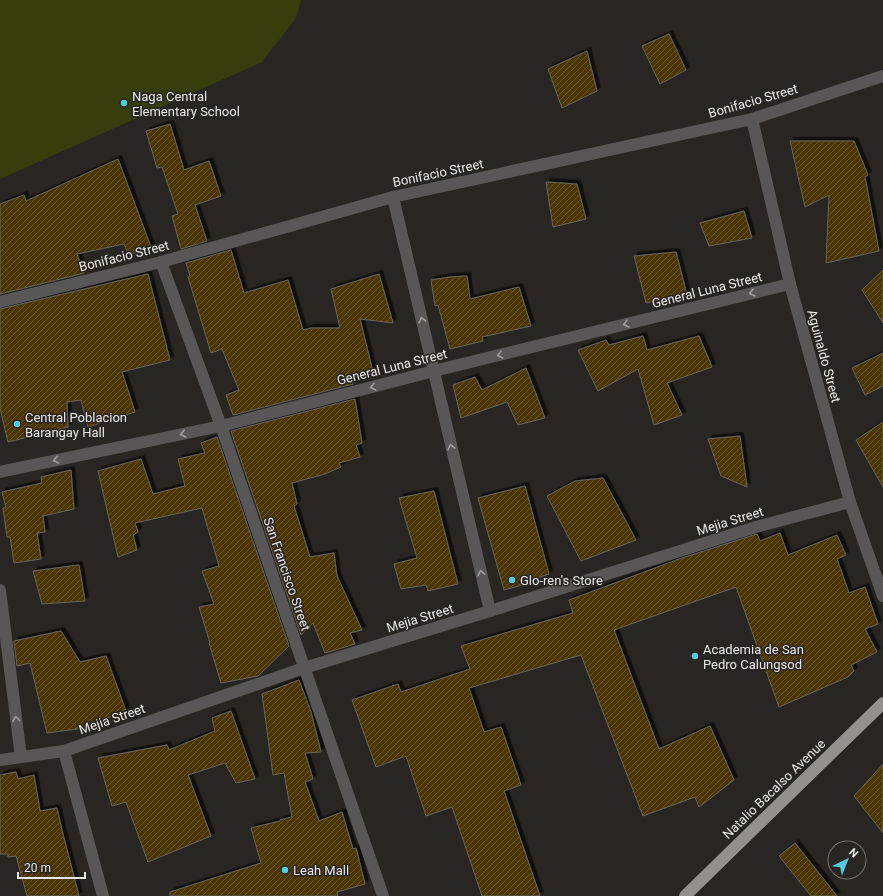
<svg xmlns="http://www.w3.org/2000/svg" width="883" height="896" font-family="Roboto,sans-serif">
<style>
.green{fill:#383d0c}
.building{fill:url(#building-hatch);stroke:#666460;filter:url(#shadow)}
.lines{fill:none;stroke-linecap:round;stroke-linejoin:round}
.minor{stroke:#585656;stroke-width:12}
.tertiary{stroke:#585656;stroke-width:12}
.trunk{stroke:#94908f;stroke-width:12}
.oneway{stroke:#a19e9e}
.poi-dot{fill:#55cadf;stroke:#292523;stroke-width:1.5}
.labels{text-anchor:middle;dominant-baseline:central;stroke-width:3;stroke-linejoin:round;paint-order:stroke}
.poi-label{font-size:13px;fill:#eae7e6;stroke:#292523;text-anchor:start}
.street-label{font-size:13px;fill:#eae7e6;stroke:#292523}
</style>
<defs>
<pattern id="building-hatch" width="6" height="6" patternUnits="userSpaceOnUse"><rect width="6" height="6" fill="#4c3600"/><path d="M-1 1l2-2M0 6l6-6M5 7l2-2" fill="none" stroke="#665325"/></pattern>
<filter id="shadow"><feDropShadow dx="3.5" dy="-3.5" stdDeviation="0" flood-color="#0009"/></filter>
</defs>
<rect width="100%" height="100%" fill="#292523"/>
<path class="green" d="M 0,0 L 301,0 L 296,18 L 262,62 L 0,179 Z"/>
<g class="building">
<path d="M 669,34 L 686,70 L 660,84 L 642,46 Z"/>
<path d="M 587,51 L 597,91 L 562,108 L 548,69 Z"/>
<path d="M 170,124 L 184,170 L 209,161 L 221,196 L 195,205 L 207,241 L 181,249 L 172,216 L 178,214 L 162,167 L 157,168 L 146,131 Z"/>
<path d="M 790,141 L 854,141 L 868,175 L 865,177 L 879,251 L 826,263 L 829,195 L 805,207 Z"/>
<path d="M 118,159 L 151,247 L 129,255 L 124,244 L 77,254 L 84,273 L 0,294 L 0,204 L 24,195 L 26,201 Z"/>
<path d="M 546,182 L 577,184 L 586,219 L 553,227 Z"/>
<path d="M 744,211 L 752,238 L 709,246 L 700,223 Z"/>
<path d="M 231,250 L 244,293 L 288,280 L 303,330 L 311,328 L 340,328 L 331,289 L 379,274 L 393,323 L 360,319 L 373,372 L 352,377 L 353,384 L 233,415 L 226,395 L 239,390 L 222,349 L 211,353 L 188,277 L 190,276 L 186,263 Z"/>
<path d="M 676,252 L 687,295 L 646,303 L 634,256 Z"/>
<path d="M 883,270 L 883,323 L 862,290 Z"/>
<path d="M 148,274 L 170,360 L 122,372 L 135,412 L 88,427 L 81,400 L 67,402 L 68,427 L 8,442 L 0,408 L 0,309 Z"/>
<path d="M 467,276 L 470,299 L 519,287 L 531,326 L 482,337 L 483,341 L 450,349 L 438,305 L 435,306 L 431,280 L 450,277 Z"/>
<path d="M 643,336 L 647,350 L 699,336 L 712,367 L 667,383 L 682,415 L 654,425 L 638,369 L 598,391 L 578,350 L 606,340 L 609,345 Z"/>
<path d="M 883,353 L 883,386 L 865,395 L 852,368 Z"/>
<path d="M 526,368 L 545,418 L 518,425 L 507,402 L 461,418 L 453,385 L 475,377 L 482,390 Z"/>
<path d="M 355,399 L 362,443 L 356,445 L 360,457 L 339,463 L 341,467 L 325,474 L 292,483 L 297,504 L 294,506 L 310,557 L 334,553 L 337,576 L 362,630 L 350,633 L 355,644 L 325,653 L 313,623 L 301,635 L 231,431 Z"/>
<path d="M 883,422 L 883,487 L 856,440 Z"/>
<path d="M 740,436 L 747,487 L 721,476 L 708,439 Z"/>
<path d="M 217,437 L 289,646 L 258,676 L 221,683 L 209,643 L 210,643 L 199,607 L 214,604 L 202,571 L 219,566 L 202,508 L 135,523 L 138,532 L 133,535 L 137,550 L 118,557 L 98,471 L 141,459 L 153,494 L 185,486 L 178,459 L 205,453 L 201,443 Z"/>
<path d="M 71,470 L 74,509 L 43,516 L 45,532 L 37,533 L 41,559 L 14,563 L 10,537 L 7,537 L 3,508 L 6,508 L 2,492 L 42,483 L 41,477 Z"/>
<path d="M 603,478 L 636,540 L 581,561 L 547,496 L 575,481 Z"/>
<path d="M 525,486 L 549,574 L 529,581 L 530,583 L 504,590 L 478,498 Z"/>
<path d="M 434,491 L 458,584 L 428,591 L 426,585 L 401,589 L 394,564 L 417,558 L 399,498 Z"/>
<path d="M 780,533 L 788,555 L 837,535 L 846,555 L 837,559 L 849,593 L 865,587 L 878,624 L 865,629 L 877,652 L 851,665 L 854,671 L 848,677 L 779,707 L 736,587 L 614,630 L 659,749 L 710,726 L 734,780 L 699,807 L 695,797 L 643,816 L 581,655 L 469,688 L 484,732 L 501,727 L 521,785 L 504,791 L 540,896 L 482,896 L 452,807 L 426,816 L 406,756 L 376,767 L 352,700 L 398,684 L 401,692 L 470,669 L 461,646 L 573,613 L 569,600 L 682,558 L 757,534 L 760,541 Z"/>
<path d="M 79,565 L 85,601 L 42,604 L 33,571 Z"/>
<path d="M 61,631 L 80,662 L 106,656 L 126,711 L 77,729 L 47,733 L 30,663 L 17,666 L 14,641 Z"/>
<path d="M 299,680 L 311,712 L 321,752 L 305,753 L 313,779 L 305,782 L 319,821 L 342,812 L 353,849 L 356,848 L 365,884 L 337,892 L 338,896 L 170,896 L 170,892 L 261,863 L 251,828 L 280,821 L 280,820 L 292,817 L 284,773 L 273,775 L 262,694 Z"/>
<path d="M 231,711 L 255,779 L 236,783 L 225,763 L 188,775 L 211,836 L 148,862 L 126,802 L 112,806 L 98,758 L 167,745 L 169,750 L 215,731 L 212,718 Z"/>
<path d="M 883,764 L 883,833 L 854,796 Z"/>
<path d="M 16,772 L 18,779 L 34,775 L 40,811 L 57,808 L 62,830 L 79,896 L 27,896 L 16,856 L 8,857 L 8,854 L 0,854 L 0,775 Z"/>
<path d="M 795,843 L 837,896 L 811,896 L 779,856 Z"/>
</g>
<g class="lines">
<g class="minor">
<path d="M 393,197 L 490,611"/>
<path d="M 161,262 L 221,426 L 383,896"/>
<path d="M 0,472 L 221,426 L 434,371 L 790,284"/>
<path d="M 0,590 L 21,757"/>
<path d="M 64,751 L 103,896"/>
</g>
<g class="tertiary">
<path d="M 752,119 L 790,284 L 850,502 L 883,596"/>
<path d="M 0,302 L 161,262 L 393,197 L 752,119 L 883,76"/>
<path d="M 0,760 L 64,751 L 304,668 L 490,611 L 756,527 L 850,502"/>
</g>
<path class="trunk" d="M 685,896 L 883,703"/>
</g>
<defs><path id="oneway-chevron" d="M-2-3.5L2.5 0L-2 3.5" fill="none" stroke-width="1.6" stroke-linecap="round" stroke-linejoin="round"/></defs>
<g class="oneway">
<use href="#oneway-chevron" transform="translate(752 293) rotate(166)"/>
<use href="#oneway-chevron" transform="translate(422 320) rotate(-103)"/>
<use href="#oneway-chevron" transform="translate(626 324) rotate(166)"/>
<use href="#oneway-chevron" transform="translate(500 355) rotate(166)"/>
<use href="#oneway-chevron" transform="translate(373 387) rotate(166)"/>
<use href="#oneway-chevron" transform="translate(183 434) rotate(168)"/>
<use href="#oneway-chevron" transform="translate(451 447) rotate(-103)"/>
<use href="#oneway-chevron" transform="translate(56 460) rotate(168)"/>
<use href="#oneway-chevron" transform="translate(481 573) rotate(-103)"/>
<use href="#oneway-chevron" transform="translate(16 719) rotate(-97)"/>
</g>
<g class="poi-dot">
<circle cx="124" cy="103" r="4"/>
<circle cx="17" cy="424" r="4"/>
<circle cx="512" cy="580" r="4"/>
<circle cx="695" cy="656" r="4"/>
<circle cx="285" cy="870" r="4"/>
</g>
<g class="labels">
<g class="poi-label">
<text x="132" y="96">Naga Central<tspan x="132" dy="15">Elementary School</tspan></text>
<text x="25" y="417">Central Poblacion<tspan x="25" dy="15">Barangay Hall</tspan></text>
<text x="520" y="580">Glo-ren's Store</text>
<text x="703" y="649">Academia de San<tspan x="703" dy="15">Pedro Calungsod</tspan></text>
<text x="293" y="870">Leah Mall</text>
</g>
<g class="street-label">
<text transform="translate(753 101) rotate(-16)">Bonifacio Street</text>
<text transform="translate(438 173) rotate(-12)">Bonifacio Street</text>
<text transform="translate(124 256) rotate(-14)">Bonifacio Street</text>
<text transform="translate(707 290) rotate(-14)">General Luna Street</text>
<text transform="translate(824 356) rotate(75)">Aguinaldo Street</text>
<text transform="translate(392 367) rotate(-14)">General Luna Street</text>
<text transform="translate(730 521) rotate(-17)">Mejia Street</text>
<text transform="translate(287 574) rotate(71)">San Francisco Street</text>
<text transform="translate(420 618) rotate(-17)">Mejia Street</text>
<text transform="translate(112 719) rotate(-19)">Mejia Street</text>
<text transform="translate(774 789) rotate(-44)">Natalio Bacalso Avenue</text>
</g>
</g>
<g transform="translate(847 860) rotate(43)"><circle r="19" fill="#292523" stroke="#767371"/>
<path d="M0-3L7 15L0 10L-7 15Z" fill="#55cadf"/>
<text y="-6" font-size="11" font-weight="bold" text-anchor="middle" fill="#eae7e6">N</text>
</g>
<path d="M18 872v6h67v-6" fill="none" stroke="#eae7e6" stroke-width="2"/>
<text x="24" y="872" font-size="12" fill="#eae7e6" stroke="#292523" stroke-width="3" paint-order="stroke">20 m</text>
</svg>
